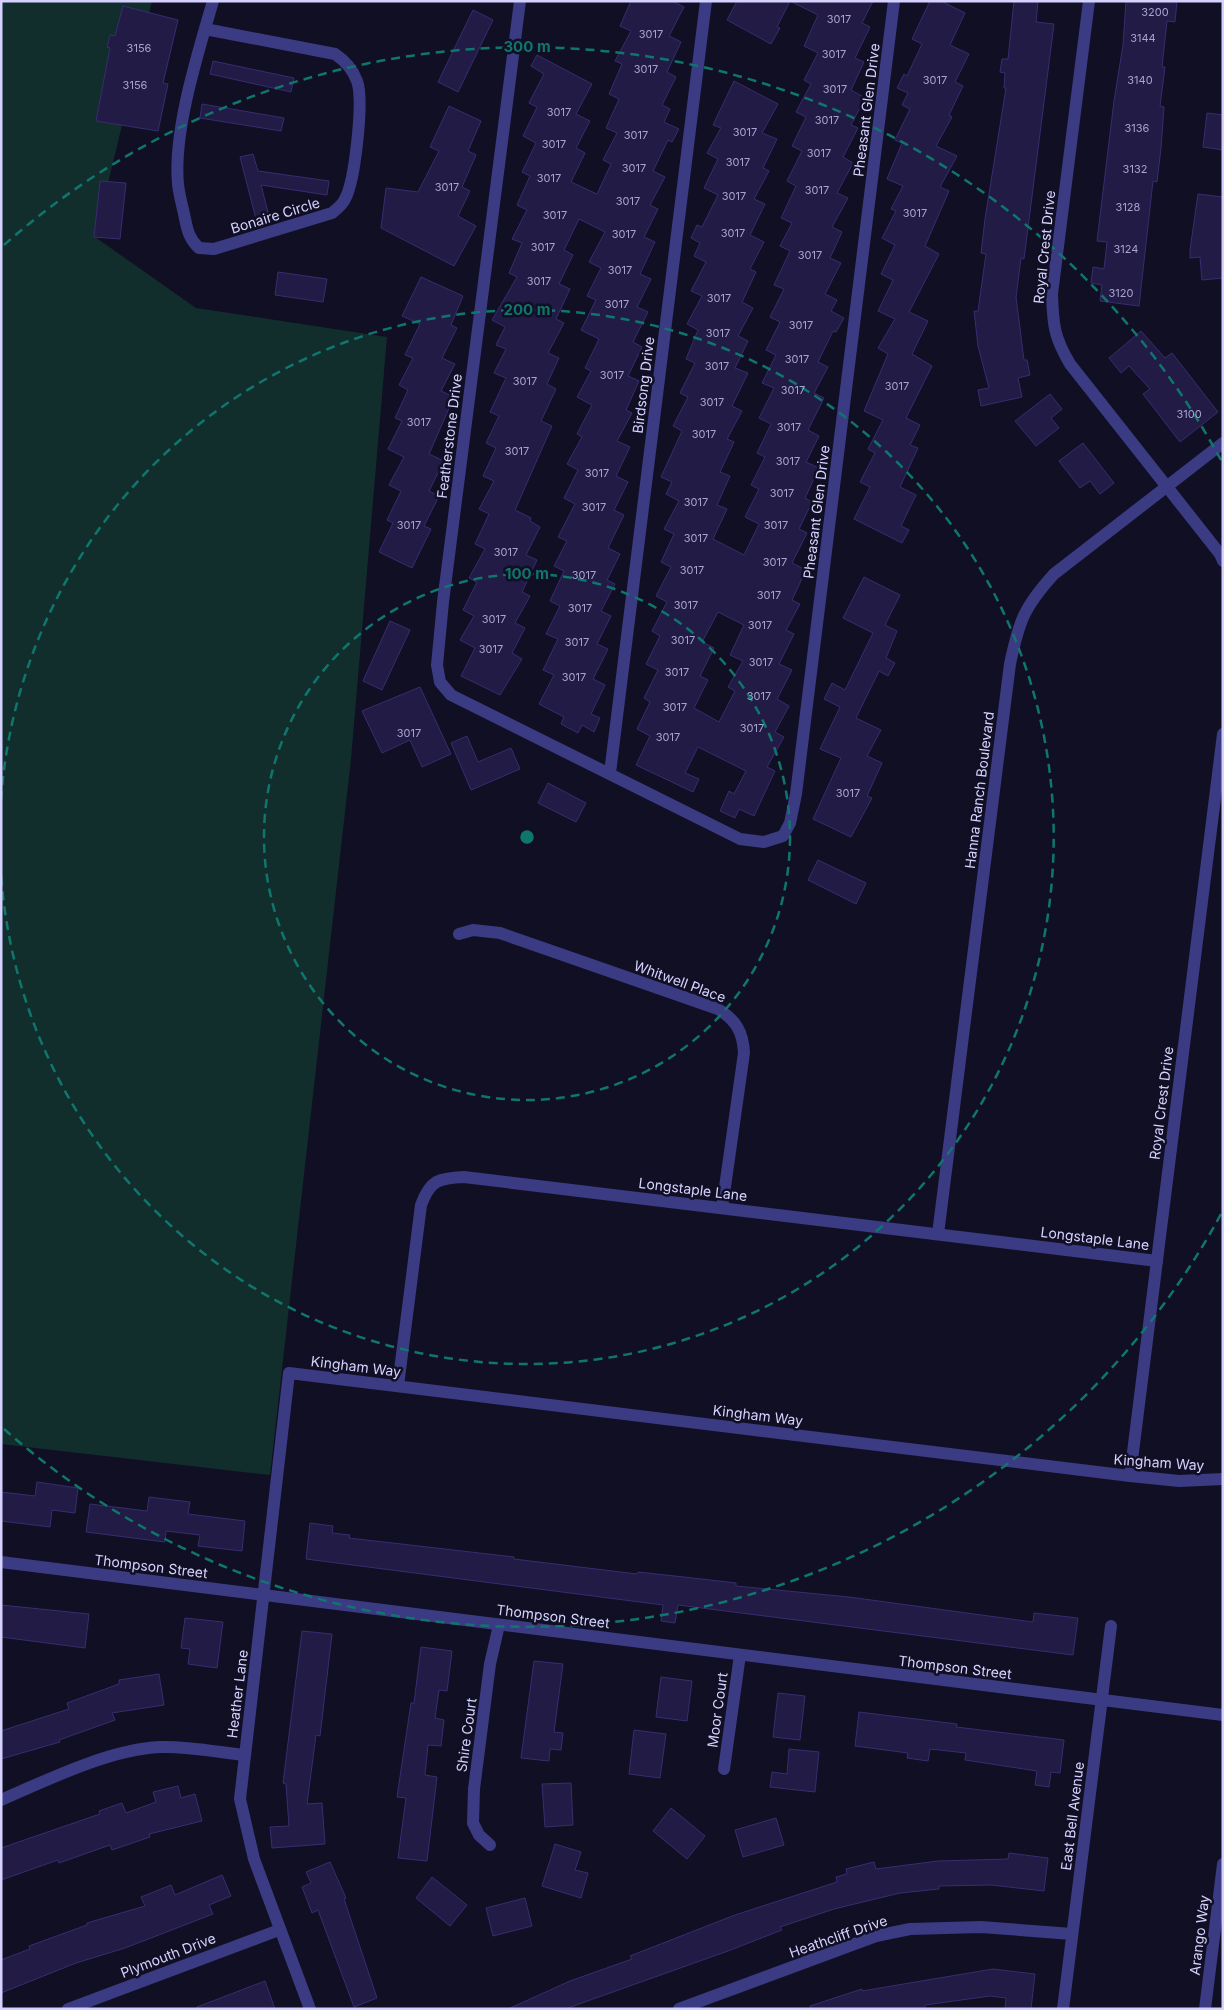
<svg xmlns="http://www.w3.org/2000/svg" width="1224" height="2010" font-family="Inter,sans-serif">
<style>
.green{fill:#122e2c}
.building{fill:#211b45;stroke:#372d70;fill-rule:evenodd}
.lines{fill:none;stroke-linecap:round;stroke-linejoin:round}
.minor{stroke:#3a3b82;stroke-width:12}
.ring{fill:none;stroke:#0f766e;stroke-width:2.5;stroke-dasharray:9 6}
.labels{text-anchor:middle;dominant-baseline:central;stroke-width:5;stroke-linejoin:round;paint-order:stroke}
.number-label{font-size:11px;fill:#a8a4d0}
.street-label{font-size:14px;fill:#d5d2ff;stroke:#110f24}
.centre{fill:#0f766e;stroke:#110f24;stroke-width:2.5}
.ring-label{font-size:15px;text-anchor:middle;font-weight:bold;fill:#0f766e;stroke:#110f24;stroke-width:5;stroke-linejoin:round;paint-order:stroke}
</style>
<rect width="100%" height="100%" fill="#110f24"/>
<path class="green" d="M 1,1 L 152,1 L 95,237 L 196,308 L 387,337 L 351,759 L 270,1475 L 1,1444 Z"/>
<g class="building">
<path d="M 631,1 L 672,1 L 684,7 L 669,36 L 681,42 L 667,72 L 676,77 L 662,105 L 670,109 L 664,122 L 679,129 L 672,142 L 668,140 L 653,171 L 665,177 L 650,205 L 658,209 L 644,237 L 655,242 L 640,274 L 651,279 L 637,307 L 648,312 L 633,342 L 642,347 L 628,376 L 639,381 L 626,410 L 632,413 L 617,441 L 630,447 L 616,476 L 628,482 L 614,510 L 624,515 L 608,548 L 620,554 L 607,580 L 615,584 L 601,611 L 611,616 L 597,644 L 608,649 L 593,679 L 605,685 L 591,714 L 600,718 L 594,732 L 582,725 L 578,733 L 561,724 L 564,717 L 539,704 L 554,675 L 543,670 L 558,639 L 546,634 L 560,606 L 550,601 L 564,571 L 554,566 L 567,541 L 558,537 L 575,504 L 564,498 L 578,470 L 567,464 L 582,437 L 577,434 L 592,405 L 577,397 L 591,371 L 585,368 L 599,339 L 581,330 L 596,300 L 587,296 L 601,268 L 589,262 L 605,232 L 579,219 L 564,250 L 573,255 L 559,284 L 570,289 L 556,319 L 564,323 L 548,353 L 559,358 L 547,384 L 556,389 L 541,421 L 552,426 L 515,510 L 531,518 L 530,521 L 540,527 L 526,555 L 537,560 L 522,592 L 530,596 L 515,623 L 525,628 L 512,653 L 522,659 L 500,695 L 461,676 L 475,648 L 460,640 L 474,616 L 463,610 L 477,582 L 469,578 L 485,549 L 475,544 L 489,514 L 479,509 L 494,481 L 483,476 L 496,448 L 486,443 L 499,416 L 490,412 L 506,378 L 494,373 L 506,349 L 496,345 L 505,327 L 492,320 L 517,277 L 509,273 L 522,243 L 512,239 L 527,210 L 517,205 L 530,176 L 522,172 L 536,143 L 523,136 L 537,107 L 529,103 L 544,74 L 531,66 L 537,55 L 592,84 L 576,114 L 590,121 L 576,148 L 585,153 L 571,182 L 597,194 L 611,164 L 603,160 L 617,133 L 606,128 L 619,99 L 609,94 L 622,64 L 615,61 L 631,31 L 620,26 Z"/>
<path d="M 737,1 L 790,1 L 777,27 L 780,28 L 771,44 L 727,20 Z"/>
<path d="M 790,1 L 873,1 L 862,23 L 870,27 L 855,58 L 864,62 L 851,90 L 865,98 L 851,125 L 858,128 L 843,157 L 853,163 L 837,193 L 848,198 L 832,227 L 842,232 L 830,258 L 841,263 L 825,294 L 837,300 L 831,311 L 844,318 L 836,332 L 833,331 L 818,362 L 828,367 L 814,393 L 824,398 L 808,430 L 819,436 L 806,462 L 819,468 L 805,498 L 812,502 L 799,529 L 807,533 L 792,563 L 806,570 L 792,600 L 800,604 L 786,630 L 794,634 L 779,664 L 792,670 L 777,699 L 789,706 L 775,732 L 784,737 L 767,767 L 775,771 L 754,816 L 739,809 L 735,818 L 720,811 L 729,791 L 734,794 L 746,771 L 698,747 L 685,773 L 699,779 L 693,792 L 636,765 L 650,736 L 637,729 L 650,702 L 644,698 L 658,670 L 646,664 L 660,636 L 652,631 L 667,602 L 656,596 L 671,567 L 661,562 L 674,534 L 664,529 L 679,501 L 666,494 L 672,482 L 661,477 L 682,431 L 673,426 L 688,397 L 680,393 L 695,363 L 686,359 L 698,330 L 687,324 L 702,296 L 691,291 L 706,262 L 694,256 L 700,243 L 691,238 L 697,225 L 702,227 L 718,195 L 704,188 L 718,159 L 707,153 L 721,128 L 713,125 L 734,81 L 778,104 L 762,133 L 777,139 L 763,168 L 769,171 L 754,199 L 765,204 L 750,235 L 764,242 L 750,269 L 756,272 L 742,302 L 753,308 L 738,336 L 748,341 L 735,368 L 748,373 L 732,406 L 742,411 L 727,439 L 734,442 L 720,472 L 730,476 L 717,505 L 727,509 L 713,539 L 744,555 L 759,524 L 745,517 L 759,489 L 751,485 L 765,457 L 757,453 L 771,424 L 759,418 L 774,388 L 762,383 L 776,355 L 766,350 L 780,322 L 770,317 L 784,289 L 774,285 L 790,251 L 780,246 L 792,223 L 781,218 L 796,186 L 787,181 L 802,151 L 792,146 L 806,117 L 796,112 L 811,84 L 804,80 L 818,53 L 804,46 L 818,15 ZM 718,612 L 744,625 L 730,655 L 743,661 L 728,687 L 735,691 L 719,722 L 694,708 L 708,680 L 700,676 L 714,648 L 702,642 Z"/>
<path d="M 930,1 L 941,1 L 965,13 L 950,45 L 969,54 L 955,82 L 963,86 L 949,115 L 952,117 L 936,146 L 957,156 L 940,187 L 949,191 L 925,246 L 939,254 L 909,312 L 928,321 L 912,354 L 932,366 L 906,418 L 920,425 L 910,445 L 918,448 L 900,487 L 916,495 L 901,526 L 909,530 L 902,543 L 854,519 L 870,487 L 860,482 L 875,453 L 868,449 L 883,420 L 864,411 L 888,354 L 878,348 L 895,319 L 878,311 L 893,280 L 881,274 L 895,245 L 882,238 L 896,211 L 891,209 L 903,186 L 887,179 L 902,143 L 895,140 L 910,109 L 902,105 L 908,93 L 897,88 L 904,74 L 907,76 L 922,44 L 912,39 Z"/>
<path d="M 1014,1 L 1038,1 L 1036,22 L 1054,24 L 1024,259 L 1021,258 L 1016,297 L 1024,360 L 1027,360 L 1030,375 L 1018,378 L 1022,397 L 981,406 L 978,390 L 989,388 L 978,346 L 974,311 L 978,311 L 986,254 L 981,253 L 985,219 L 1006,88 L 1004,88 L 1005,73 L 1000,72 L 1002,59 L 1008,59 Z"/>
<path d="M 1126,1 L 1177,1 L 1175,22 L 1167,21 L 1162,67 L 1165,67 L 1160,106 L 1164,107 L 1161,148 L 1157,182 L 1153,181 L 1139,306 L 1100,301 L 1102,285 L 1091,283 L 1093,267 L 1104,269 L 1107,242 L 1097,241 L 1114,101 L 1123,45 Z"/>
<path d="M 123,6 L 178,20 L 163,83 L 168,84 L 158,131 L 96,121 L 110,48 L 107,47 L 110,35 L 115,36 Z"/>
<path d="M 473,10 L 493,20 L 458,92 L 438,82 Z"/>
<path d="M 213,61 L 294,78 L 291,92 L 210,74 Z"/>
<path d="M 202,104 L 284,118 L 281,131 L 200,118 Z"/>
<path d="M 449,106 L 481,121 L 468,151 L 476,155 L 462,187 L 470,191 L 458,216 L 476,226 L 454,266 L 381,228 L 386,188 L 418,192 L 439,151 L 430,147 Z"/>
<path d="M 1207,113 L 1223,115 L 1223,150 L 1203,147 Z"/>
<path d="M 253,154 L 258,171 L 329,181 L 327,195 L 261,185 L 269,216 L 256,219 L 240,157 Z"/>
<path d="M 100,181 L 126,183 L 120,239 L 94,237 Z"/>
<path d="M 1198,194 L 1223,197 L 1223,278 L 1202,280 L 1200,257 L 1190,258 L 1190,250 Z"/>
<path d="M 278,272 L 327,279 L 323,302 L 275,295 Z"/>
<path d="M 421,277 L 463,296 L 451,325 L 457,328 L 442,358 L 455,364 L 441,391 L 454,397 L 429,454 L 444,461 L 429,491 L 439,496 L 424,526 L 431,529 L 412,568 L 379,552 L 393,523 L 387,520 L 401,491 L 389,485 L 404,457 L 388,449 L 402,421 L 395,418 L 408,390 L 399,385 L 413,358 L 405,355 L 420,324 L 402,316 Z"/>
<path d="M 1141,331 L 1165,358 L 1172,353 L 1218,412 L 1180,442 L 1143,394 L 1150,389 L 1129,366 L 1121,373 L 1109,358 Z"/>
<path d="M 1050,394 L 1062,409 L 1051,418 L 1059,428 L 1036,446 L 1015,421 Z"/>
<path d="M 1083,443 L 1114,483 L 1100,494 L 1090,481 L 1080,488 L 1059,461 Z"/>
<path d="M 864,577 L 900,595 L 885,625 L 897,631 L 886,658 L 895,663 L 888,676 L 879,671 L 856,718 L 881,730 L 867,756 L 882,763 L 867,796 L 872,798 L 851,837 L 813,819 L 841,758 L 820,749 L 840,707 L 824,699 L 832,683 L 845,690 L 873,633 L 843,618 Z"/>
<path d="M 390,621 L 410,630 L 382,690 L 363,681 Z"/>
<path d="M 420,687 L 451,754 L 422,767 L 410,740 L 382,753 L 362,711 Z"/>
<path d="M 467,736 L 478,762 L 511,748 L 520,769 L 471,790 L 451,743 Z"/>
<path d="M 548,783 L 586,803 L 576,822 L 538,803 Z"/>
<path d="M 818,860 L 866,883 L 856,904 L 808,880 Z"/>
<path d="M 37,1482 L 78,1488 L 75,1513 L 52,1510 L 50,1527 L 1,1521 L 1,1492 L 35,1496 Z"/>
<path d="M 149,1497 L 190,1502 L 188,1514 L 245,1521 L 242,1551 L 198,1546 L 200,1535 L 166,1531 L 165,1542 L 86,1532 L 90,1504 L 147,1511 Z"/>
<path d="M 310,1523 L 333,1526 L 332,1533 L 350,1535 L 349,1538 L 514,1557 L 514,1559 L 637,1574 L 638,1572 L 693,1578 L 736,1583 L 736,1586 L 849,1597 L 1033,1622 L 1034,1613 L 1078,1618 L 1073,1655 L 678,1605 L 675,1623 L 661,1621 L 663,1605 L 306,1559 Z"/>
<path d="M 1,1605 L 89,1614 L 85,1648 L 1,1637 Z"/>
<path d="M 185,1618 L 223,1622 L 217,1668 L 188,1664 L 190,1649 L 181,1648 Z"/>
<path d="M 302,1631 L 332,1634 L 320,1736 L 316,1735 L 307,1804 L 322,1803 L 325,1844 L 272,1848 L 270,1827 L 289,1826 L 286,1784 L 283,1783 Z"/>
<path d="M 421,1647 L 452,1651 L 447,1691 L 439,1690 L 435,1718 L 444,1720 L 441,1746 L 428,1745 L 425,1775 L 437,1777 L 427,1861 L 398,1858 L 406,1798 L 397,1797 L 411,1703 L 414,1703 Z"/>
<path d="M 534,1661 L 563,1664 L 554,1732 L 563,1733 L 561,1750 L 550,1749 L 549,1761 L 521,1758 Z"/>
<path d="M 159,1674 L 164,1705 L 112,1713 L 115,1720 L 59,1740 L 60,1742 L 1,1759 L 1,1731 L 69,1709 L 67,1703 L 119,1684 L 119,1680 Z"/>
<path d="M 661,1677 L 692,1681 L 687,1721 L 656,1717 Z"/>
<path d="M 778,1693 L 805,1696 L 800,1740 L 773,1737 Z"/>
<path d="M 859,1712 L 957,1724 L 956,1727 L 1064,1740 L 1060,1773 L 1051,1772 L 1049,1787 L 1035,1785 L 1037,1771 L 965,1760 L 966,1753 L 930,1749 L 928,1761 L 907,1758 L 908,1753 L 855,1746 Z"/>
<path d="M 634,1730 L 666,1734 L 660,1778 L 629,1774 Z"/>
<path d="M 789,1749 L 819,1752 L 815,1792 L 770,1787 L 772,1772 L 787,1774 Z"/>
<path d="M 571,1783 L 573,1825 L 545,1827 L 542,1784 Z"/>
<path d="M 178,1786 L 181,1798 L 195,1794 L 202,1821 L 149,1834 L 150,1837 L 112,1850 L 110,1845 L 59,1863 L 58,1860 L 1,1880 L 1,1848 L 100,1814 L 99,1811 L 122,1803 L 126,1813 L 156,1802 L 153,1792 Z"/>
<path d="M 671,1808 L 705,1836 L 687,1859 L 653,1831 Z"/>
<path d="M 776,1818 L 784,1845 L 743,1857 L 735,1830 Z"/>
<path d="M 555,1844 L 581,1852 L 575,1870 L 588,1873 L 581,1898 L 542,1886 Z"/>
<path d="M 1009,1853 L 1048,1858 L 1044,1891 L 991,1885 L 939,1886 L 939,1889 L 900,1893 L 834,1909 L 780,1927 L 782,1930 L 728,1951 L 565,2009 L 508,2009 L 570,1981 L 632,1959 L 630,1956 L 735,1915 L 837,1882 L 836,1877 L 847,1874 L 846,1869 L 874,1862 L 876,1869 L 938,1861 L 1008,1859 Z"/>
<path d="M 330,1862 L 346,1898 L 344,1899 L 377,1998 L 354,2007 L 318,1910 L 312,1913 L 302,1887 L 311,1883 L 306,1872 Z"/>
<path d="M 222,1875 L 231,1896 L 209,1905 L 213,1914 L 125,1948 L 76,1963 L 1,1993 L 1,1960 L 30,1949 L 29,1946 L 87,1925 L 87,1923 L 145,1906 L 141,1897 L 171,1885 L 175,1895 Z"/>
<path d="M 432,1877 L 467,1905 L 450,1926 L 416,1898 Z"/>
<path d="M 525,1898 L 532,1926 L 493,1936 L 486,1908 Z"/>
<path d="M 993,1969 L 1035,1974 L 1031,2009 L 1005,2009 L 1006,1998 L 990,1996 L 925,2005 L 925,2009 L 811,2009 L 810,2006 L 862,1989 L 862,1991 Z"/>
<path d="M 265,1981 L 275,2009 L 198,2009 L 197,2007 Z"/>
</g>
<g class="lines">
<g class="minor">
<path d="M 520,1 L 443,602 L 437,665 L 440,682 L 451,695 L 740,839 L 764,842 L 783,836 L 790,823 L 796,794 L 894,1"/>
<path d="M 1089,1 L 1052,294 C 1053,325 1054,337 1070,364 L 1220,554 L 1223,561"/>
<path d="M 205,29 L 335,54 C 344,60 353,70 357,81 C 364,100 355,181 345,199 C 343,204 337,209 332,213 L 214,249 L 199,248 C 188,238 187,228 184,214 C 182,205 179,194 178,184 C 173,131 198,53 213,1"/>
<path d="M 610,773 L 706,1"/>
<path d="M 459,934 L 473,930 L 500,933 L 718,1009 C 736,1020 743,1032 744,1053 L 722,1208"/>
<path d="M 938,1234 L 1010,664 C 1019,621 1024,607 1054,574 L 1223,443"/>
<path d="M 398,1386 L 421,1205 C 430,1180 439,1178 464,1177 L 1157,1261"/>
<path d="M 1130,1476 L 1223,734"/>
<path d="M 1,1562 L 1223,1715"/>
<path d="M 724,1769 L 740,1655"/>
<path d="M 1,1800 C 47,1780 110,1749 160,1747 C 187,1746 217,1752 244,1755"/>
<path d="M 490,1845 L 479,1835 L 473,1823 L 474,1789 L 490,1664 L 499,1625"/>
<path d="M 68,2009 L 279,1930"/>
<path d="M 310,2009 L 254,1859 L 240,1799 L 289,1373 L 1130,1476 L 1179,1481 L 1223,1479"/>
<path d="M 679,2009 L 876,1936 L 910,1929 L 981,1927 L 1072,1934"/>
<path d="M 1063,2009 L 1111,1626"/>
<path d="M 1205,2009 L 1223,1864"/>
</g>
</g>
<g class="ring">
<circle cx="527" cy="837" r="263"/>
<path d="M1 800A527 527 0 1 1 1 874"/>
<path d="M1221 1214A790 790 0 0 1 4 1429M4 245A790 790 0 0 1 1221 460"/>
</g>
<g class="labels">
<g class="number-label">
<text x="1155" y="12">3200</text>
<text x="839" y="19">3017</text>
<text x="651" y="34">3017</text>
<text x="1143" y="38">3144</text>
<text x="139" y="48">3156</text>
<text x="834" y="54">3017</text>
<text x="646" y="69">3017</text>
<text x="935" y="80">3017</text>
<text x="1140" y="80">3140</text>
<text x="135" y="85">3156</text>
<text x="835" y="89">3017</text>
<text x="559" y="112">3017</text>
<text x="827" y="120">3017</text>
<text x="1137" y="128">3136</text>
<text x="745" y="132">3017</text>
<text x="636" y="135">3017</text>
<text x="554" y="144">3017</text>
<text x="819" y="153">3017</text>
<text x="738" y="162">3017</text>
<text x="634" y="168">3017</text>
<text x="1135" y="169">3132</text>
<text x="549" y="178">3017</text>
<text x="447" y="187">3017</text>
<text x="817" y="190">3017</text>
<text x="734" y="196">3017</text>
<text x="628" y="201">3017</text>
<text x="1128" y="207">3128</text>
<text x="915" y="213">3017</text>
<text x="555" y="215">3017</text>
<text x="733" y="233">3017</text>
<text x="624" y="234">3017</text>
<text x="543" y="247">3017</text>
<text x="1126" y="249">3124</text>
<text x="810" y="255">3017</text>
<text x="620" y="270">3017</text>
<text x="539" y="281">3017</text>
<text x="1121" y="293">3120</text>
<text x="719" y="298">3017</text>
<text x="617" y="304">3017</text>
<text x="801" y="325">3017</text>
<text x="718" y="333">3017</text>
<text x="797" y="359">3017</text>
<text x="717" y="366">3017</text>
<text x="612" y="375">3017</text>
<text x="525" y="381">3017</text>
<text x="897" y="386">3017</text>
<text x="793" y="390">3017</text>
<text x="712" y="402">3017</text>
<text x="1189" y="414">3100</text>
<text x="419" y="422">3017</text>
<text x="789" y="427">3017</text>
<text x="704" y="434">3017</text>
<text x="517" y="451">3017</text>
<text x="788" y="461">3017</text>
<text x="597" y="473">3017</text>
<text x="782" y="493">3017</text>
<text x="696" y="502">3017</text>
<text x="594" y="507">3017</text>
<text x="409" y="525">3017</text>
<text x="776" y="525">3017</text>
<text x="696" y="538">3017</text>
<text x="506" y="552">3017</text>
<text x="775" y="562">3017</text>
<text x="692" y="570">3017</text>
<text x="584" y="575">3017</text>
<text x="769" y="595">3017</text>
<text x="686" y="605">3017</text>
<text x="580" y="608">3017</text>
<text x="494" y="619">3017</text>
<text x="760" y="625">3017</text>
<text x="683" y="640">3017</text>
<text x="577" y="642">3017</text>
<text x="491" y="649">3017</text>
<text x="761" y="662">3017</text>
<text x="677" y="672">3017</text>
<text x="574" y="677">3017</text>
<text x="759" y="696">3017</text>
<text x="675" y="707">3017</text>
<text x="752" y="728">3017</text>
<text x="409" y="733">3017</text>
<text x="668" y="737">3017</text>
<text x="848" y="793">3017</text>
</g>
<g class="street-label">
<text transform="translate(866 110) rotate(-83)">Pheasant Glen Drive</text>
<text transform="translate(275 215) rotate(-17)">Bonaire Circle</text>
<text transform="translate(1044 247) rotate(-84)">Royal Crest Drive</text>
<text transform="translate(643 385) rotate(-83)">Birdsong Drive</text>
<text transform="translate(449 436) rotate(-83)">Featherstone Drive</text>
<text transform="translate(816 512) rotate(-83)">Pheasant Glen Drive</text>
<text transform="translate(979 790) rotate(-83)">Hanna Ranch Boulevard</text>
<text transform="translate(680 981) rotate(20)">Whitwell Place</text>
<text transform="translate(1161 1103) rotate(-83)">Royal Crest Drive</text>
<text transform="translate(693 1189) rotate(7)">Longstaple Lane</text>
<text transform="translate(1095 1238) rotate(7)">Longstaple Lane</text>
<text transform="translate(356 1366) rotate(7)">Kingham Way</text>
<text transform="translate(758 1415) rotate(7)">Kingham Way</text>
<text transform="translate(1159 1462) rotate(4)">Kingham Way</text>
<text transform="translate(151 1566) rotate(7)">Thompson Street</text>
<text transform="translate(553 1616) rotate(7)">Thompson Street</text>
<text transform="translate(955 1667) rotate(7)">Thompson Street</text>
<text transform="translate(237 1694) rotate(-83)">Heather Lane</text>
<text transform="translate(717 1710) rotate(-82)">Moor Court</text>
<text transform="translate(466 1735) rotate(-82)">Shire Court</text>
<text transform="translate(1072 1816) rotate(-83)">East Bell Avenue</text>
<text transform="translate(1199 1935) rotate(-83)">Arango Way</text>
<text transform="translate(838 1936) rotate(-19)">Heathcliff Drive</text>
<text transform="translate(168 1955) rotate(-21)">Plymouth Drive</text>
</g>
</g>
<circle cx="527" cy="837" r="8" class="centre"/>
<g class="ring-label">
<text x="527" y="52">300 m</text>
<text x="527" y="315">200 m</text>
<text x="527" y="579">100 m</text>
</g>
<rect width="1224" height="2010" fill="none" stroke="#d5d2ff" stroke-width="5"/>
</svg>
